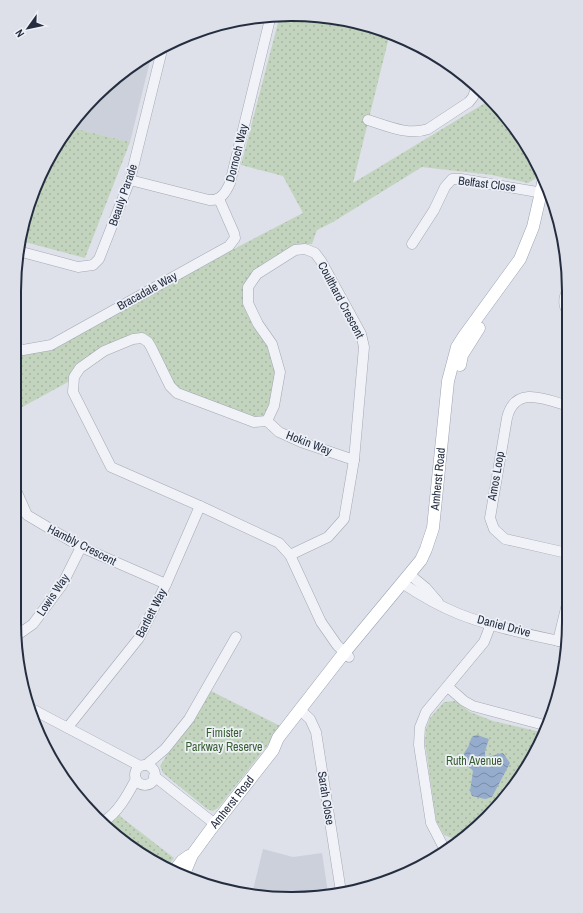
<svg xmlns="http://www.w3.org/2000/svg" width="583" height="913" font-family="'Archivo Narrow',sans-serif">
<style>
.built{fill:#cbd0db}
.grass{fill:url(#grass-dots)}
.water{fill:url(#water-waves)}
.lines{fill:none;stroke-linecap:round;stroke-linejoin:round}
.minor-casing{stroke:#a3a8b3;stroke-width:11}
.major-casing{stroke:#9ca4b6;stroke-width:13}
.minor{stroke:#f1f2f7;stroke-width:10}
.major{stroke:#fff;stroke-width:12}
.labels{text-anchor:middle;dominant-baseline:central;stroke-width:3.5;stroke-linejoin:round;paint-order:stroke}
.street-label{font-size:12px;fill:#252e41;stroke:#edf0f6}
.park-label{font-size:12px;fill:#375e31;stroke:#edf0f6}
.rim{fill:none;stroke:#252e41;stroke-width:2}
</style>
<defs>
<pattern id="grass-dots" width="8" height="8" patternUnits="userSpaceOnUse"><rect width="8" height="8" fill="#c2d4be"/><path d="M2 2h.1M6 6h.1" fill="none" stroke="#a7b6a4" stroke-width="1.8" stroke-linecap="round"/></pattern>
<pattern id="water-waves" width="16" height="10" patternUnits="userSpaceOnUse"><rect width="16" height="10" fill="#95accd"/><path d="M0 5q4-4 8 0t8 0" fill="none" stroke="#798ca8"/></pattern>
</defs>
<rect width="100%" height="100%" fill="#dee1e9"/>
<g class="built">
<path d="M 152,53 L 130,142 L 77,129 L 83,109 L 122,71 Z"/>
<path d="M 263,849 L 293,857 L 322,853 L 328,893 L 274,898 L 252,894 Z"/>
</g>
<g class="grass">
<path d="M 280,15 L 327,16 L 380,29 L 390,33 L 353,183 L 490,100 L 512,123 L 540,168 L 538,177 L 528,183 L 492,175 L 422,167 L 333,222 L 317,230 L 312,244 L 297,244 L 256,273 L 247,287 L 271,345 L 279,373 L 266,419 L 255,420 L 181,391 L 174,385 L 142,335 L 79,367 L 68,382 L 15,411 L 16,349 L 48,346 L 303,213 L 283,176 L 241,165 Z"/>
<path d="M 81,111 L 77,129 L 130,142 L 85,258 L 21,241 L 43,169 Z"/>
<path d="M 211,691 L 282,727 L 218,808 L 213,811 L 207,809 L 163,773 L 160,766 L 170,750 L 189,727 Z"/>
<path d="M 455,701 L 470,712 L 493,721 L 541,732 L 543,735 L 500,804 L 457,840 L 444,835 L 436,820 L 425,742 L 426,729 L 430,718 L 444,702 Z"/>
<path d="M 117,809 L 121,817 L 174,858 L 168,866 L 122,842 L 109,827 L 110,817 Z"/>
</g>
<path class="water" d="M 477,735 L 489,739 L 485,751 L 485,756 L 487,757 L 503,753 L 510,763 L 492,797 L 485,799 L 472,796 L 470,791 L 473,771 C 471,768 468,767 465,765 C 457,758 467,751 469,745 C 471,741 470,739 473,736 Z"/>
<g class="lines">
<defs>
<g id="minor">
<path d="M 368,120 C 387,126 409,136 428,129 L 469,102 L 473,97 L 477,85"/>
<path d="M 130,180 L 209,200 C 221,201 226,192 230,183 L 271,15"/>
<path d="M 412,244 L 434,210 L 445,187 L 452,179 L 461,179 L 549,194"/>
<path d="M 18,251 L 78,267 L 93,265 L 99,259 L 130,180 L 163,46"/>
<path d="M 568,312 C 562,304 564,297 568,289"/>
<path d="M 16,347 L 23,350 L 51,345 L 229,246 L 235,238 L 234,233 L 219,199"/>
<path d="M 267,421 L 254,422 L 177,393 L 170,386 L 151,347 L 148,342 L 142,338 L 133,339 L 104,351 L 80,368 L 74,377 L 73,392 L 111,467 L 200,506 L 279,543 L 290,555 L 321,622 L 337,645 L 349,657"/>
<path d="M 267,421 L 274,406 L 280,372 L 272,344 L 258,324 L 248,303 L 248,287 L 257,274 L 295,250 L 305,249 L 315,253 L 321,261 L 361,334 L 364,347 L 354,460 L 344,519 L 328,537 L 290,555"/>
<path d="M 267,421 L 279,432 L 301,442 L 354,460"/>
<path d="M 15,488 L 27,515 L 81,547 L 166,584"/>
<path d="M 567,553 L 505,539 L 494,529 L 490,518 L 507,418 C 515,385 545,399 568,406"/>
<path d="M 409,574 L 426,588 L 438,602"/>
<path d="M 402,583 C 420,595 439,606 459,614 C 492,627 532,635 567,643"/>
<path d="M 16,636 L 33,624 L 62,585 L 81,547"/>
<path d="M 558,641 L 567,604"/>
<path d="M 448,687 L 464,701 L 473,706 L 548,726"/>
<path d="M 28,707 L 140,766"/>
<path d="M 300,710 L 310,719 L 316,732 L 341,892"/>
<path d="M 68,727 L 139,638 L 166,584 L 200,506"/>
<path d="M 146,765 L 165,749 L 189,719 L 236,637"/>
<circle cx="145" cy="775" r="10"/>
<path d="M 154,776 L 215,824"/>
<path d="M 104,821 C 118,813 128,794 136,779"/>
<path d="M 445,850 L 431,823 L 419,745 L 420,727 L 426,712 L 484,642 L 491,624"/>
</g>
<g id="major">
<path d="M 460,365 L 462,355 L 479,328"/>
<path d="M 175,870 L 182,861 L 189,856"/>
<path id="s1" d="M 184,874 L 192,855 L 211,829 L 273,750 L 278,738 L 344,653 L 421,560 L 426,549 L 433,528 L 448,381 L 457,347 L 464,336 L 520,259 L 533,227 L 544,179"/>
</g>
</defs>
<use href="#minor" class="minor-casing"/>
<use href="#major" class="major-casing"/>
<use href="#minor" class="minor"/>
<use href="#major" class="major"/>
</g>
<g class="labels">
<g class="street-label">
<text transform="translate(237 153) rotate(-76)">Dornoch Way</text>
<text transform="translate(487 184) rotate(7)">Belfast Close</text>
<text transform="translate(123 195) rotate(-71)">Beauly Parade</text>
<text transform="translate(147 291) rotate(-29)">Bracadale Way</text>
<text transform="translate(341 300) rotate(62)">Coulthard Crescent</text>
<text transform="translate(309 443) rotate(21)">Hokin Way</text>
<text transform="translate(496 476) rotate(-80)">Amos Loop</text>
<text stroke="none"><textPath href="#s1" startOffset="478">Amherst Road</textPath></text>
<text transform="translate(82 545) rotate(27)">Hambly Crescent</text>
<text transform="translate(53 595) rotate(-56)">Lowis Way</text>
<text transform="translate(151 613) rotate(-63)">Bartlett Way</text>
<text transform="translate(504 626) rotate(15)">Daniel Drive</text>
<text transform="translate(326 798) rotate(81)">Sarah Close</text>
<text stroke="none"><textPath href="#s1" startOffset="87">Amherst Road</textPath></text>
</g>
<g class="park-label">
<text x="224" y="733">Fimister<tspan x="224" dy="14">Parkway Reserve</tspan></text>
<text x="474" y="761">Ruth Avenue</text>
</g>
</g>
<path d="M0 0H583V913H0ZM291 21H292A270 270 0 0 1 562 291V622A270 270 0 0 1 292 892H291A270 270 0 0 1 21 622V291A270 270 0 0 1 291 21Z" fill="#dde0e8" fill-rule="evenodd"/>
<path class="rim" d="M291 21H292A270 270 0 0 1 562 291V622A270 270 0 0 1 292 892H291A270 270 0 0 1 21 622V291A270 270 0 0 1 291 21Z"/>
<g transform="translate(28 28) rotate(237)" stroke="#edf0f6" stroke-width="3" paint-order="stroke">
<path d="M0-3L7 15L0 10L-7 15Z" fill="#252e41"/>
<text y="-6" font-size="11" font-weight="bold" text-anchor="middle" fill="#252e41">N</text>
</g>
</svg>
